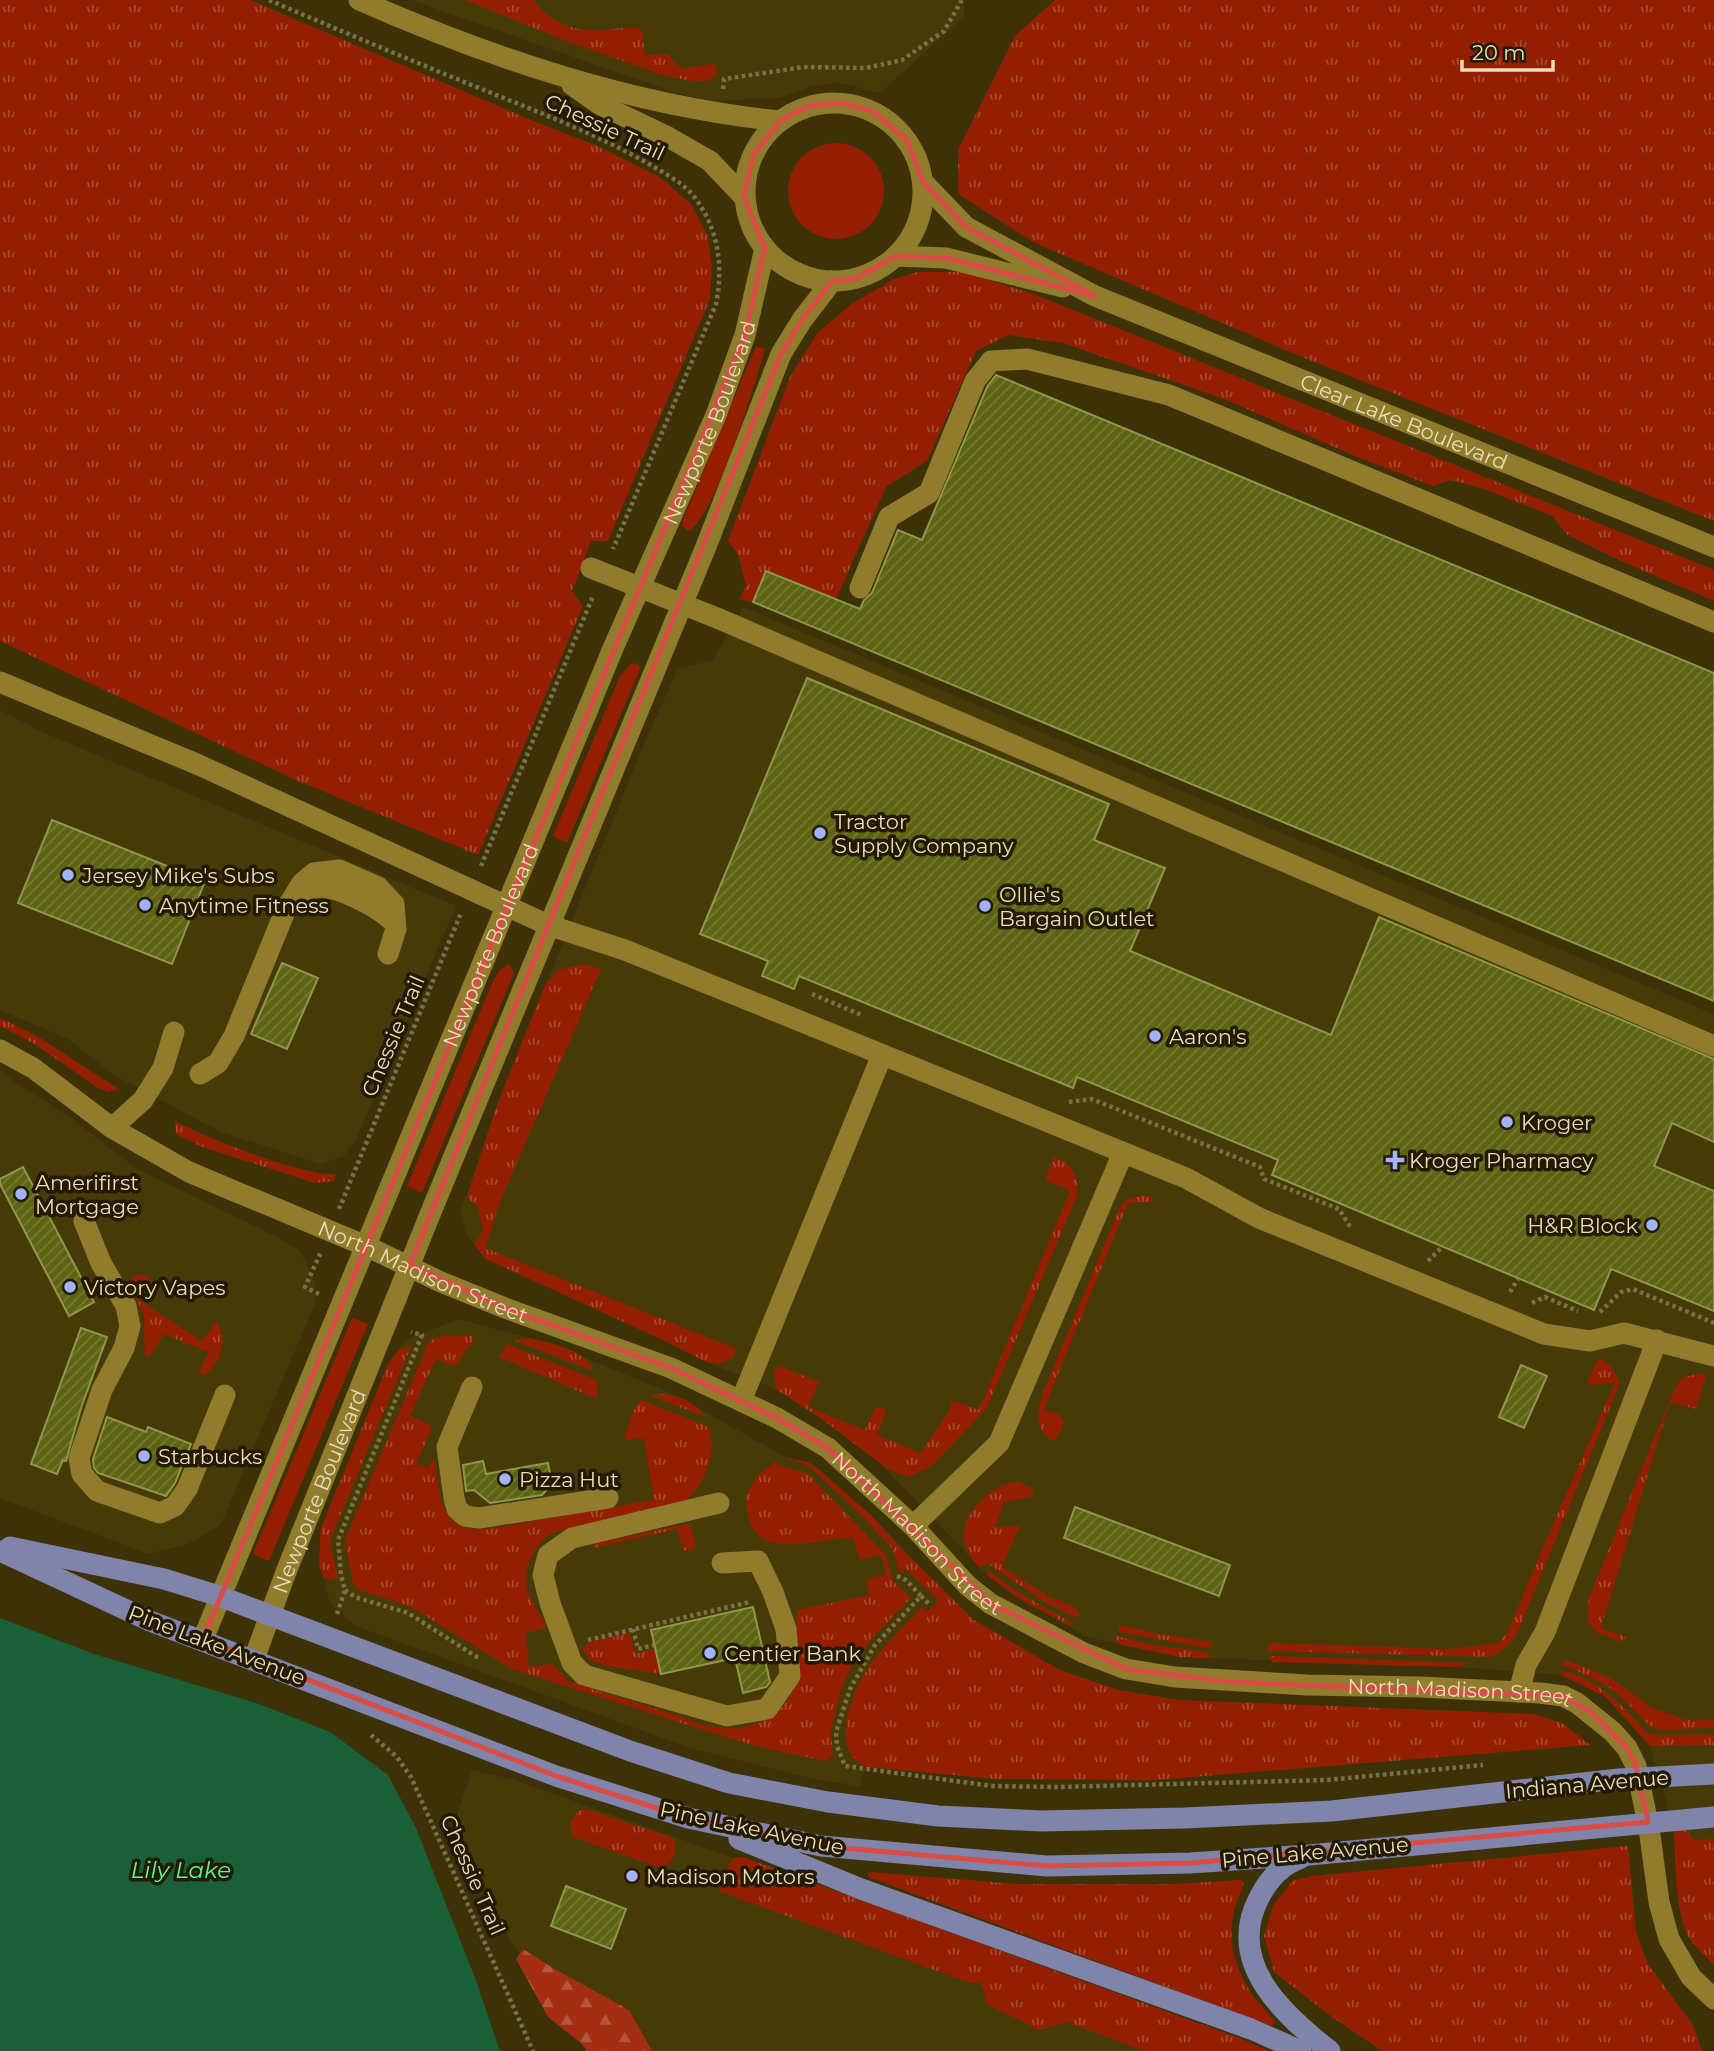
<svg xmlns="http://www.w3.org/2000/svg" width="1714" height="2051" font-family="Montserrat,sans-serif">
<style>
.built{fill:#463a08}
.grass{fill:url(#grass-tufts)}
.forest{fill:url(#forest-firs)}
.garden{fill:#941f00}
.water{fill:#195f38}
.building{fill:url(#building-hatch);stroke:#8f974b;stroke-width:2}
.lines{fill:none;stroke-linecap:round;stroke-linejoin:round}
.path{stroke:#7b7047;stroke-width:4.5;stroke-dasharray:3.5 3.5;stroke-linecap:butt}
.minor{stroke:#917c2d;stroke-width:21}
.major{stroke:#8184aa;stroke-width:21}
.marked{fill:none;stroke:#da4c45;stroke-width:5;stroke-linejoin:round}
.poi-dot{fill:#a2b2fd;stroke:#231a00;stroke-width:2.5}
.labels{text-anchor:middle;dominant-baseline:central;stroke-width:7;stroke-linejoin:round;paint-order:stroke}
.street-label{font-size:21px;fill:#e9deb9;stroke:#231a00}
.poi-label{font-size:21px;fill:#e9deb9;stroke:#231a00;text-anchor:start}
.water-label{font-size:23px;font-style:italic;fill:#59fb9d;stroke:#231a00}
</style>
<defs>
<pattern id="grass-tufts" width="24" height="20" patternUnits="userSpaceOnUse" patternTransform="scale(1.75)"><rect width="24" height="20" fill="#941f00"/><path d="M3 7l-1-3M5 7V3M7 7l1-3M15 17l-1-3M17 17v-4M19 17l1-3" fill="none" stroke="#a84a2f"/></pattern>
<pattern id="forest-firs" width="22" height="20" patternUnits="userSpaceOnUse" patternTransform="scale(1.75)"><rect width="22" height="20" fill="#a32e12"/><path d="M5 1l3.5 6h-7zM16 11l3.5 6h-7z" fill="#b4563d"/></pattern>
<pattern id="building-hatch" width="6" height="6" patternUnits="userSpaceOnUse" patternTransform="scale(1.75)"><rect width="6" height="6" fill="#5d6411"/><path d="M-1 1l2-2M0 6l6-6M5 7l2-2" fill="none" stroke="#747a32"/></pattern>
</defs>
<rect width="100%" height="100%" fill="#3d3207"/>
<g class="built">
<path d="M 411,0 L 963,0 L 965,16 L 880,93 L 840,83 L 812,86 L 779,98 L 712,101 L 676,93 Z"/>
<path d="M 743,607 L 1714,1014 L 1714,1964 L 1689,1938 L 1684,1925 L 1677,1886 L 1674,1828 L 1650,1746 L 1606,1697 L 1561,1675 L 1455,1667 L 1180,1657 L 1087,1637 L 1018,1598 L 986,1574 L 881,1464 L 819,1417 L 776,1389 L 704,1361 L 665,1341 L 486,1259 L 467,1235 L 461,1211 L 497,1105 L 643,746 L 678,669 L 713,660 Z"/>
<path d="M 0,710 L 42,732 L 456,906 L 356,1140 L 343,1157 L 320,1164 L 221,1132 L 115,1076 L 68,1039 L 0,1010 Z"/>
<path d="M 0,1070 L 12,1080 L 72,1119 L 137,1169 L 275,1236 L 300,1251 L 314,1277 L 315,1304 L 221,1524 L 188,1544 L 149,1554 L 0,1498 Z"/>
<path d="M 459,1319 L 550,1344 L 583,1357 L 673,1394 L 787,1458 L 808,1462 L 872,1516 L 949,1597 L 888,1692 L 860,1786 L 810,1778 L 690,1748 L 356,1626 L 330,1603 L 319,1563 L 321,1528 L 388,1364 L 401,1346 L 411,1338 Z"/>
<path d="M 472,1770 L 515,1780 L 943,1933 L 1263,2051 L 599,2051 L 511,1942 L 455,1820 Z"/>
</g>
<g class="grass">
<path d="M 0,0 L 250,0 L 531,120 L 600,147 L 661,178 L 691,204 L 707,234 L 712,266 L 710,299 L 608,541 L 591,541 L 572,591 L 583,606 L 478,855 L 298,781 L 0,641 Z"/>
<path d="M 465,0 L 533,0 C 557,28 578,33 614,29 C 624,28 633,26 642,30 L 645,55 L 668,54 L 677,65 L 683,68 L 715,64 L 718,73 L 708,81 L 692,81 L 663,75 L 566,41 Z"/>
<path d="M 1055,0 L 1714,0 L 1714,521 L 1302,357 L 1035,243 L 958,194 L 958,150 L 1015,36 Z"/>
<path d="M 918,272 L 965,272 L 1036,295 L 1714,570 L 1714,601 L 1623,562 L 1566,534 L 1553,516 L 1481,488 L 1451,480 L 1433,486 L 1362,459 L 1224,399 L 1063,343 L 1008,335 L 976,351 L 927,461 L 886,487 L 836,599 L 766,571 L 753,602 L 739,599 L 746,586 L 738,555 L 728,541 L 790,377 L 818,332 L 852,304 L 894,279 Z"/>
<path d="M 584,964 L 601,969 L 501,1200 L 485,1248 L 737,1349 L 732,1359 L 718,1364 L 704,1361 L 665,1341 L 486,1259 L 474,1245 L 483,1230 L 478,1208 L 467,1197 L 497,1105 L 545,985 L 559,970 Z"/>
<path d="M 0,1018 L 35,1035 L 119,1089 L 108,1092 L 98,1088 L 33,1043 L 0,1026 Z"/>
<path d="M 175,1121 C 206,1138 303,1176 335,1174 L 334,1181 L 315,1183 L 202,1147 L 176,1134 Z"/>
<path d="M 1054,1157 C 1075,1166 1079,1175 1077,1196 L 987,1408 L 932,1466 L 908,1477 L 888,1469 L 819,1417 L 776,1389 L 774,1370 L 779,1366 L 819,1382 L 808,1407 L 865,1430 L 875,1408 L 884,1407 L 886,1412 L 877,1435 L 921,1453 L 949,1411 L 952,1400 L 979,1410 L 1070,1191 L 1045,1180 Z"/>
<path d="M 1141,1196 L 1150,1196 L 1155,1201 L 1128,1203 L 1047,1401 L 1045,1410 L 1060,1415 L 1064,1422 L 1057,1439 L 1051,1440 C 1033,1427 1038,1409 1044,1390 L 1121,1205 L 1130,1198 Z"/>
<path d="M 138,1274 L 151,1278 L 139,1300 L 202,1341 L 217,1321 C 227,1338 222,1364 204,1375 L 199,1372 L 209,1352 L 164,1334 L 149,1357 L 145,1356 L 144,1315 L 128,1282 Z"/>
<path d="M 442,1336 L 473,1336 L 472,1346 L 468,1347 L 457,1365 L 451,1365 L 436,1359 L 410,1416 L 430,1425 L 432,1429 L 416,1463 L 428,1468 L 434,1458 C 439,1482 438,1518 465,1528 C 472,1530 481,1529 488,1529 L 654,1500 L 644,1438 L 627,1440 L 624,1437 L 635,1408 L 641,1400 L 709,1427 C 717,1454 705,1482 686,1501 L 554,1532 C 535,1543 521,1569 528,1591 C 531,1604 541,1615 547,1627 L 526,1633 L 529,1667 L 553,1664 L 568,1681 C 604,1693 640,1704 676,1715 C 689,1719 704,1727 718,1728 C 753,1731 783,1718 796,1684 C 806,1660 792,1633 798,1610 L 869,1595 L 866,1580 L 886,1574 L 881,1555 L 860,1560 L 853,1538 C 821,1537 767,1561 750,1523 C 747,1515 747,1503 746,1495 L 757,1476 L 776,1461 L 778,1464 L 808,1474 L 886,1555 L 893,1581 L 911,1598 L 873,1637 L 853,1664 L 842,1686 L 831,1731 L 833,1755 L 826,1761 L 763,1748 L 713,1733 L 512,1669 L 409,1606 L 359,1590 L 353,1583 L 345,1540 L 427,1346 L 431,1340 Z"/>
<path d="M 530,1338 C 549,1343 586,1349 593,1371 L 515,1341 Z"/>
<path d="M 507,1344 L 598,1381 L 597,1399 L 499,1357 Z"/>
<path d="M 411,1347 L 333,1533 L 330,1542 L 338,1578 L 330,1580 L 323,1578 L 319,1563 L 321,1528 L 388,1364 L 399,1349 Z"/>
<path d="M 1598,1359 C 1611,1360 1614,1372 1620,1383 L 1519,1629 L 1510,1644 L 1492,1657 L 1270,1651 L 1265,1649 L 1271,1643 L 1450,1649 L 1498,1643 L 1508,1632 L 1543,1547 L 1615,1383 L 1590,1385 L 1587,1383 Z"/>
<path d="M 1701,1373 L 1707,1375 L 1696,1409 L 1670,1402 L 1601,1628 L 1626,1637 L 1624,1642 L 1599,1634 L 1587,1621 L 1589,1598 L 1674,1390 L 1682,1378 Z"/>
<path d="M 660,1394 C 678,1394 695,1402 706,1417 L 651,1396 Z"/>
<path d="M 787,1458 L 808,1462 L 817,1468 L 872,1516 L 900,1547 L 974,1620 L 1060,1670 L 1118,1690 L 1179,1700 L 1534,1714 L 1562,1723 L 1590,1745 L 1155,1780 L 996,1779 L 868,1767 C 829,1754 850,1699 865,1673 C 880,1648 903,1628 922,1607 L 927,1612 L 939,1600 L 906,1569 L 900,1574 L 892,1548 L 857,1511 L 810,1467 Z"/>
<path d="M 1017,1482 L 1031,1487 L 1034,1492 L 1031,1497 L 1004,1502 L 995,1527 L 1020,1526 L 1002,1567 L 1050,1597 L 1072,1605 L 1079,1612 L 1080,1615 L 1075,1617 L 1048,1604 L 987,1563 L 980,1568 C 958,1546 958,1525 980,1502 C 991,1490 1000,1484 1017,1482 Z"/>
<path d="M 686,1524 L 691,1526 L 696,1544 L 694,1549 L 684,1551 L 677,1529 L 594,1548 L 593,1544 Z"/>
<path d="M 989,1571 L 1016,1591 L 1074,1624 L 1069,1625 L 1018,1598 L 986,1574 Z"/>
<path d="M 1122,1625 L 1163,1635 L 1209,1641 L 1213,1646 L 1208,1648 L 1119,1632 L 1118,1628 Z"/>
<path d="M 630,1633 L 635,1654 L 655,1649 L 661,1674 L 607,1666 L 590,1660 L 582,1648 L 593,1641 Z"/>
<path d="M 1117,1636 L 1152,1645 L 1208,1652 L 1210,1656 L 1207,1658 L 1180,1657 L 1118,1644 L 1115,1640 Z"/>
<path d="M 1272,1656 L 1471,1663 L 1455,1667 L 1272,1662 L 1269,1657 Z"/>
<path d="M 1566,1660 L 1611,1678 L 1651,1707 L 1686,1720 L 1714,1720 L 1714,1728 L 1658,1730 C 1647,1727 1628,1702 1616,1693 C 1600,1680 1580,1672 1560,1664 Z"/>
<path d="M 1560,1671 C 1593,1674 1627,1709 1647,1733 L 1655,1735 L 1714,1734 L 1714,1745 L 1650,1746 L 1606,1697 L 1561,1675 Z"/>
<path d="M 586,1809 L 669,1836 L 675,1841 C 677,1854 672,1861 663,1869 L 573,1837 L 570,1822 L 578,1811 Z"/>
<path d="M 1686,1827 L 1693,1840 L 1714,1839 L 1714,1964 C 1705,1956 1694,1947 1688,1936 C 1674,1907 1676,1861 1674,1828 Z"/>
<path d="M 1628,1846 L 1636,1932 L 1648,1964 L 1693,2025 L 1702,2051 L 1382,2051 L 1332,2017 L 1274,1972 L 1264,1936 L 1273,1906 L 1292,1881 L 1312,1876 Z"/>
<path d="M 743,1857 L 1242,2039 L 1269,2051 L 1144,2051 L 1067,2022 L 1039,2030 L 986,2004 L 985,1992 L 980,1982 L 970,1983 L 718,1891 L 729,1865 L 734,1858 Z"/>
<path d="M 870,1872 L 1017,1884 L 1174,1884 L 1241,1880 L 1244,1884 C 1225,1923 1228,1957 1251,1993 C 1258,2004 1269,2012 1275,2023 L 1272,2026 L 871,1878 L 868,1875 Z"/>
</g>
<path class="forest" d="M 523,1949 L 553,1968 L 629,2010 L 652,2051 L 587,2051 L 582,2044 L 548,2017 L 516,1959 Z"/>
<g class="garden">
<circle cx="836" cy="191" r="48"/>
<path d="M 756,346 L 765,349 C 755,383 716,514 689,531 L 683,527 L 682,522 Z"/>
<path d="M 634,663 L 639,665 L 640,669 L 567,843 L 553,836 L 620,676 L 631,664 Z"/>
<path d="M 509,964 L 514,973 L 422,1193 L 407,1186 L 493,981 L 501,969 Z"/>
<path d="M 352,1318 L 368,1324 L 269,1561 L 253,1554 Z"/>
</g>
<path class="water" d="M 0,1618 L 94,1654 L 259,1704 L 330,1732 L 388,1775 L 416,1828 L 475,1978 L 500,2051 L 0,2051 Z"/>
<g class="building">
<path d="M 996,375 L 1714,673 L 1714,1001 L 753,602 L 766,571 L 860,609 L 864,600 L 872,593 L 898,530 L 922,540 L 987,387 Z"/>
<path d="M 807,678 L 1109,804 L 1094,840 L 1165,868 L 1130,951 L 1331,1035 L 1379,917 L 1714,1059 L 1714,1142 L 1672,1123 L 1654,1166 L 1714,1191 L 1714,1311 L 1611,1269 L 1594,1310 L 1272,1175 L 1278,1160 L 1077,1077 L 1073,1088 L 799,976 L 794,989 L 762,976 L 768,961 L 700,934 Z"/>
<path d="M 52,820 L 205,881 L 172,964 L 18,903 Z"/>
<path d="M 282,963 L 318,978 L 287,1049 L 251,1034 Z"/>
<path d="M 23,1167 L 94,1302 L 69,1316 L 0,1184 L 0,1179 Z"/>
<path d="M 81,1328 L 107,1337 L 81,1408 L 66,1461 L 63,1460 L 57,1474 L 31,1464 Z"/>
<path d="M 1521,1365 L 1547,1376 L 1524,1428 L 1499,1417 Z"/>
<path d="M 107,1417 L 146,1432 L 148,1427 L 191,1444 L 175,1483 L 166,1496 L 98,1473 L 94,1468 L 93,1459 Z"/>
<path d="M 483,1461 L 486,1474 L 548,1463 L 552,1484 L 542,1495 L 490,1503 L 474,1490 L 466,1491 L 463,1465 Z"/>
<path d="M 1075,1507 L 1230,1565 L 1219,1596 L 1064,1538 Z"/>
<path d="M 753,1607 L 770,1682 L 766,1687 L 743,1693 L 735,1658 L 661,1674 L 651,1630 Z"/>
<path d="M 566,1886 L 626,1909 L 611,1949 L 551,1926 Z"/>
</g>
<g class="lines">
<g class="path">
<path d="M 269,0 C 341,31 412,61 484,90 C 540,113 597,134 649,164 C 664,173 680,181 692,194 C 718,226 724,264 716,304 L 613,549"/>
<path d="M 723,89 L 724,79 L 804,67 L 866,68 L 902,60 L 944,31 L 962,0"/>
<path d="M 481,866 L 593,596"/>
<path d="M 812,994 L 861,1015"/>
<path d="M 1069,1102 L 1092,1099 L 1260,1167 L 1264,1179 L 1339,1209 L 1351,1228"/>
<path d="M 339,1209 L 461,913"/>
<path d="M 1428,1261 L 1442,1247"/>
<path d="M 1510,1292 L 1518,1279"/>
<path d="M 319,1294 L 305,1287 L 321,1252"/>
<path d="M 1532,1303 L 1545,1297 L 1578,1311"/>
<path d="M 1600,1312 L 1621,1292 L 1633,1289 L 1714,1323"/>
<path d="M 897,1576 L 906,1580 L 921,1596 L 875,1645 L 850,1689 L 836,1732 L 837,1746 L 845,1766 L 992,1786 L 1058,1787 L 1327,1780 L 1483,1765"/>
<path d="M 345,1590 L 355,1597 L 408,1613 L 480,1659"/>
<path d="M 921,1596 L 929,1604"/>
<path d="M 337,1614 L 345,1590 L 341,1575 L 338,1540 L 422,1335 L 411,1332"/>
<path d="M 633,1629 L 638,1649 L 654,1645"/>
<path d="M 588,1640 L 750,1602"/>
<path d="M 371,1735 L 396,1756 L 411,1777 L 533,2051"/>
</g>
<g class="minor">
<path d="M 359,0 C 493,59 634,106 780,121"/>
<path d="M 572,85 L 599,104 L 668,137 L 710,161 L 744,197"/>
<circle cx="834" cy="192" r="89"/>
<path id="s1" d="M 923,182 L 966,227 L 1095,296 L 1714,547"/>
<path d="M 896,256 L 946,258 L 1063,287"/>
<path d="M 591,568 L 717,618 L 1714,1046"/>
<path d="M 860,588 L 889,517 L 929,493 L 975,381 L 991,361 L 1027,359 L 1169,395 L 1714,622"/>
<path d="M 0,682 L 199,765 L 548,925 L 625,950 L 1186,1178 L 1259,1218 L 1544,1334 L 1590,1341 L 1624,1333 L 1714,1356"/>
<path d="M 295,895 C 305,891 316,885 327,888 C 346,891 382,909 395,924"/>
<path id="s2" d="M 0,1050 L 33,1068 L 112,1128 L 189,1172 L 366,1246 L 441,1282 L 505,1308 L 671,1368 L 777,1418 L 828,1448 L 913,1526 L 968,1586 L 991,1604 L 1084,1653 L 1126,1669 L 1175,1677 L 1307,1685 L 1420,1687 L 1540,1693 L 1563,1696 L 1577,1703 L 1613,1732 L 1627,1748 L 1636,1766 L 1649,1828 L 1659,1902 L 1669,1939 L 1691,1977 L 1714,1999"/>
<path d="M 200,1074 L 218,1063 L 234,1036 L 286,909 L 302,883 L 314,873 L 339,870 L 378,887 L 394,904 L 396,929 L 388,954"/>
<path d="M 112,1128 L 143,1100 L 163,1068 L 174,1032"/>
<path d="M 84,1221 L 101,1263 L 126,1306 L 130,1326 L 124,1348 L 102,1390 L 79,1458 L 82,1474 L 97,1491 L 160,1513 L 175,1506 L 187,1489 L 225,1395"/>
<path d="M 472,1387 L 447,1447 L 454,1498 L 457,1509 L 465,1516 L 479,1518 L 608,1498"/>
<path d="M 741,1401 L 882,1055"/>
<path d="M 719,1503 L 572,1538 L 548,1555 L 543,1575 L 550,1603 L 572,1663 L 584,1675 L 727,1716 L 767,1709 L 790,1676 L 786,1629 L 773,1592 L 758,1561 L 722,1563"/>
<path d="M 913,1526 L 999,1443 L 1123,1153"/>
<path id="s3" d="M 203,1639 L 614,646 L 716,415 L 745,335 L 765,248"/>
<path id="s4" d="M 254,1659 L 286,1572 L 433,1207 L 705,549 L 781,354 L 802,320 L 832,281"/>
<path d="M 1519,1692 L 1526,1665 L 1545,1632 L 1657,1340"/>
</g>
<g class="major">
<path d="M 10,1547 L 164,1579 L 219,1596 L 630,1751 L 729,1783 L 828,1802 L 938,1816 L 1041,1821 L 1185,1818 L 1332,1811 L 1619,1779 L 1714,1774"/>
<path d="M 0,1551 L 150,1621 L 556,1776 L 688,1818 L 821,1846 L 1047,1866 L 1190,1863 L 1309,1855 L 1714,1817"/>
<path d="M 739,1839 L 861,1889 L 1251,2029 L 1301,2051"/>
<path d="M 1301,1858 C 1281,1865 1268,1880 1259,1898 C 1225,1963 1284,2015 1330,2051"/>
</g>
</g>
<path class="marked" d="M 841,103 L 872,111 L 907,140 L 923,182 L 966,227 L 1095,296 L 946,258 L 896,256 L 855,279 L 832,281 L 802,320 L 781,354 L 410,1265 L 505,1308 L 671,1368 L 777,1418 L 828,1448 L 991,1604 L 1126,1669 L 1231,1682 L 1563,1696 L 1591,1712 L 1627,1748 L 1636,1766 L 1648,1822 L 1190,1863 L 1047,1866 L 821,1846 L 688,1818 L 556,1776 L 203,1639 L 745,335 L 765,248 L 744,197 L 753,155 L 780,121 L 808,106 Z"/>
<g class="poi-dot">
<circle cx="820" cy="833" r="7"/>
<circle cx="68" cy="875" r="7"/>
<circle cx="145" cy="905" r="7"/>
<circle cx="985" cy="906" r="7"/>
<circle cx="1155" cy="1036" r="7"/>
<circle cx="1507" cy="1122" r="7"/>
<path d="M1391.5 1149.5h7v7h7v7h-7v7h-7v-7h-7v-7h7z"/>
<circle cx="21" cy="1194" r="7"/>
<circle cx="1652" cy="1225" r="7"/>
<circle cx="70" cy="1287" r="7"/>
<circle cx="144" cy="1456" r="7"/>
<circle cx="505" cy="1479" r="7"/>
<circle cx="710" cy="1653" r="7"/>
<circle cx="632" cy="1876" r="7"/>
</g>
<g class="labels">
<g class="street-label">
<text transform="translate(605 127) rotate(25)">Chessie Trail</text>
<text stroke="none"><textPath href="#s3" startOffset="1318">Newporte Boulevard</textPath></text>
<text stroke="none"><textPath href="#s1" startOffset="542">Clear Lake Boulevard</textPath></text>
<text stroke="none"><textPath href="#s3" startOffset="751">Newporte Boulevard</textPath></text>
<text transform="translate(393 1036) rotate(-67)">Chessie Trail</text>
<text stroke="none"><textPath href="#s2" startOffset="480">North Madison Street</textPath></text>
<text stroke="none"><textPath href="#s4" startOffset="180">Newporte Boulevard</textPath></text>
<text stroke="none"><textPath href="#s2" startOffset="1046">North Madison Street</textPath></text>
<text transform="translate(217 1645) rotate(21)">Pine Lake Avenue</text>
<text stroke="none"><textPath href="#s2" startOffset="1634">North Madison Street</textPath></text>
<text transform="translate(1587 1784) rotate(-5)">Indiana Avenue</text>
<text transform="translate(752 1828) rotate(12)">Pine Lake Avenue</text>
<text transform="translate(1315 1852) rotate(-5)">Pine Lake Avenue</text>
<text transform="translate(473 1875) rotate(66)">Chessie Trail</text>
</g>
<g class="poi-label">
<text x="834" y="821">Tractor<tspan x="834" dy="24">Supply Company</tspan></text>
<text x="82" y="875">Jersey Mike's Subs</text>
<text x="999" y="894">Ollie's<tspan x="999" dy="24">Bargain Outlet</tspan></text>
<text x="159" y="905">Anytime Fitness</text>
<text x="1169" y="1036">Aaron's</text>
<text x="1521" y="1122">Kroger</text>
<text x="1409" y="1160">Kroger Pharmacy</text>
<text x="35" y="1182">Amerifirst<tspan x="35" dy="24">Mortgage</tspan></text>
<text x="1638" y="1225" text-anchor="end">H&amp;R Block</text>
<text x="84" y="1287">Victory Vapes</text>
<text x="158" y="1456">Starbucks</text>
<text x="519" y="1479">Pizza Hut</text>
<text x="724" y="1653">Centier Bank</text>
<text x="646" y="1876">Madison Motors</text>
</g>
<g class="water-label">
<text x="181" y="1870">Lily Lake</text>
</g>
</g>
<path d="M1462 60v10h91v-10" fill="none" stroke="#e9deb9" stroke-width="3.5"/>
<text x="1472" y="60" font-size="21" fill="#e9deb9" stroke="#231a00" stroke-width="5" paint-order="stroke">20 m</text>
</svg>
